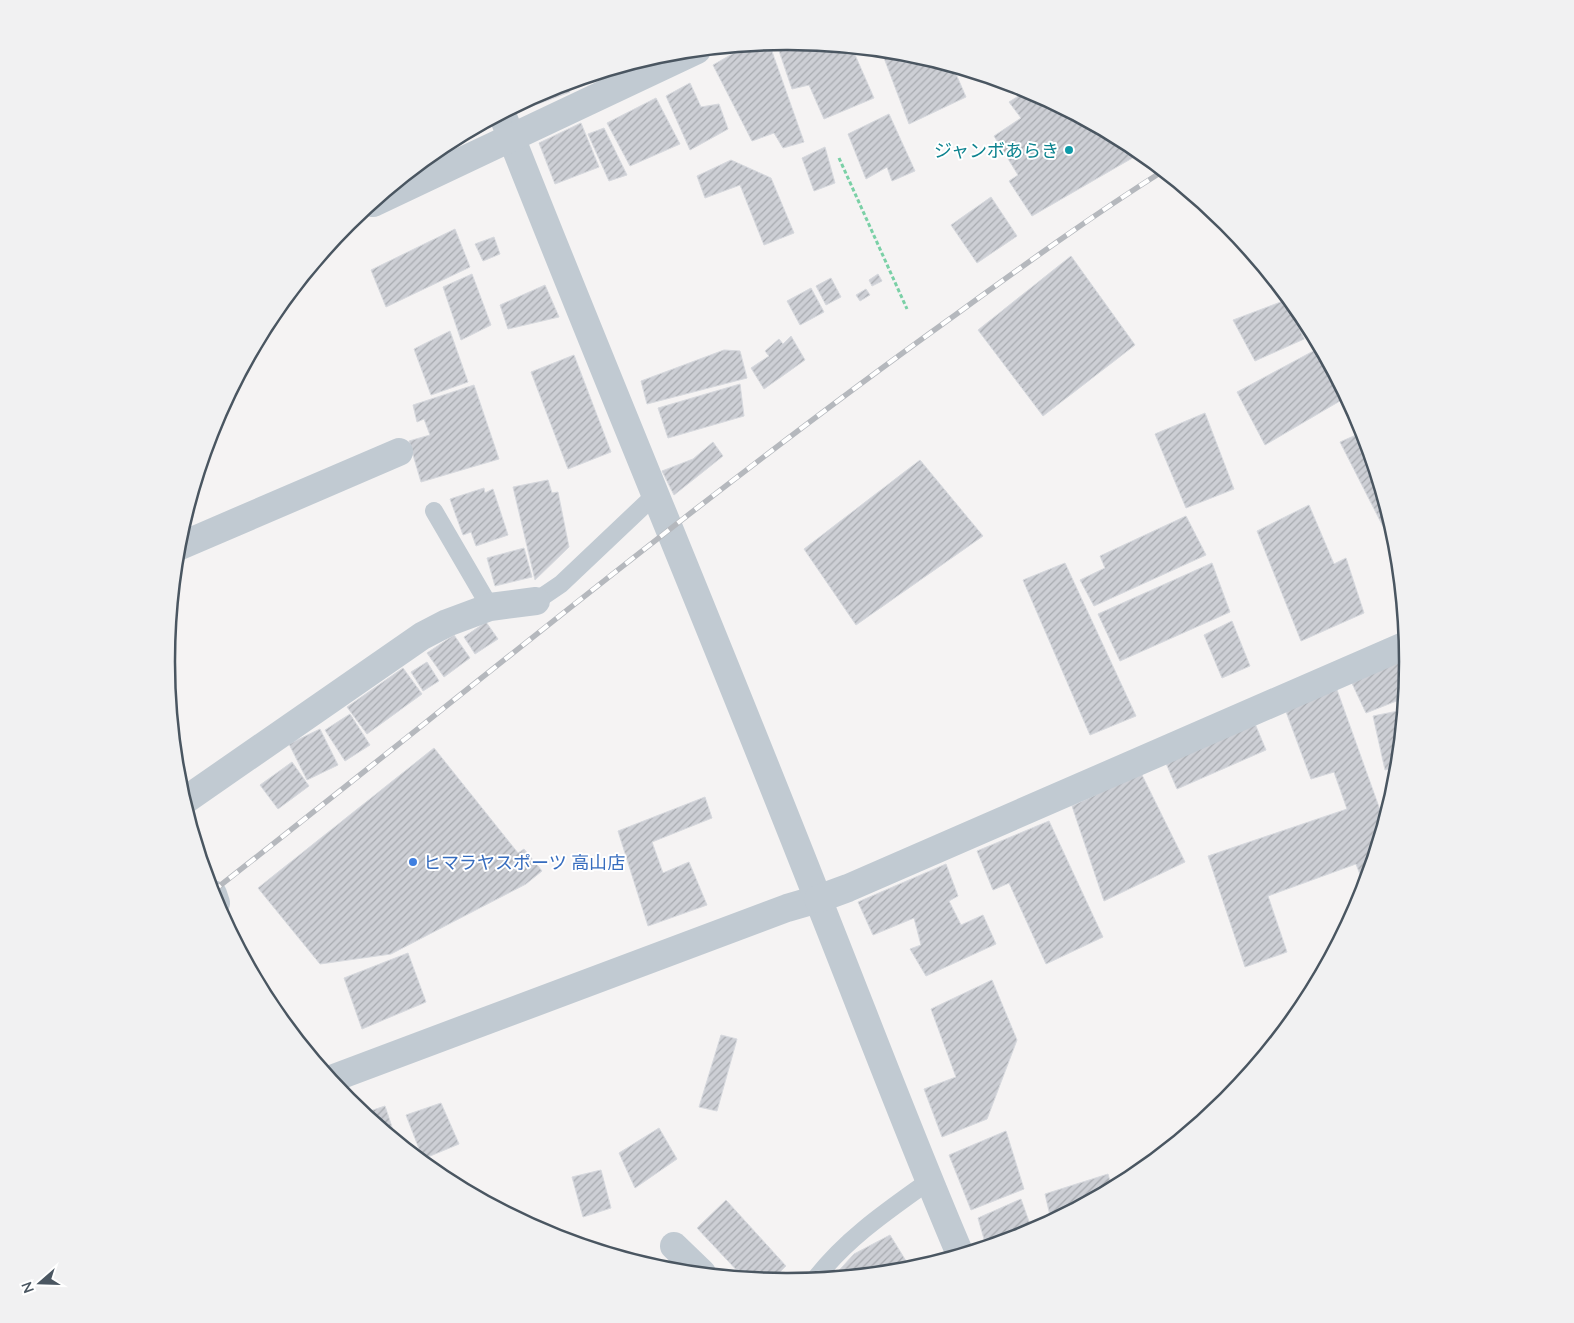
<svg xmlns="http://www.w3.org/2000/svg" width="1574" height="1323" font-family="Lato,'Noto Sans JP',sans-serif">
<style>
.building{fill:url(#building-hatch);stroke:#d7d9de}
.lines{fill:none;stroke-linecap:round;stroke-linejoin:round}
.path{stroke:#7ad0a6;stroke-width:3;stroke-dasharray:4 2.5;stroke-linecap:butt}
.service{stroke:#c1cad2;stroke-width:18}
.minor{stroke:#c1cad2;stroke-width:28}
.tertiary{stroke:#c1cad2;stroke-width:28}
.rail-casing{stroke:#b5b8bd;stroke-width:5.5}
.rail{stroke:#fff;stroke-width:4;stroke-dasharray:11;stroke-linecap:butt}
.culture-dot{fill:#0f9aa8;stroke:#fff;stroke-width:2}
.shop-dot{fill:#3f7fe0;stroke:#fff;stroke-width:2}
.labels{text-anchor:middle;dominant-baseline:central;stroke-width:4;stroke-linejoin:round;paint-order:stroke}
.culture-label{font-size:18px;fill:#0d838f;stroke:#fff;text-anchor:end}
.shop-label{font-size:18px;fill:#366cbe;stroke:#fff;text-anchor:start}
.rim{fill:none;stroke:#4a5661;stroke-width:2.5}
</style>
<defs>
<pattern id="building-hatch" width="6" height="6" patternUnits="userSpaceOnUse" patternTransform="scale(1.25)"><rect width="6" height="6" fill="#cdcfd5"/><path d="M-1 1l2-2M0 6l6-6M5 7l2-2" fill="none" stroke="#a8abb0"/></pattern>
</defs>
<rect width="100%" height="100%" fill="#f5f3f3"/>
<g class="building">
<path d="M 787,41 L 852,48 L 874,98 L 824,119 L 809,85 L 792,89 L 776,42 Z"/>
<path d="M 769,43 L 804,142 L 783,148 L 774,133 L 752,141 L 713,65 L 748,45 Z"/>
<path d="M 881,50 L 908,53 L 953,67 L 966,97 L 909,124 Z"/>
<path d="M 567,83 L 570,92 L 519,111 L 517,106 L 550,88 Z"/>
<path d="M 690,83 L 701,107 L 719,104 L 728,129 L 690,150 L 666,96 Z"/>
<path d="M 1028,90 L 1132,146 L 1141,153 L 1032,216 L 1009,181 L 1018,175 L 994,136 L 1021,118 L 1009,102 Z"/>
<path d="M 656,98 L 680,144 L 630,166 L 607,123 Z"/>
<path d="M 889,114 L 915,171 L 892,181 L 887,167 L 866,179 L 848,134 Z"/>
<path d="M 581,123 L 599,167 L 555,184 L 539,143 Z"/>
<path d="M 604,128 L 627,175 L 609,181 L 588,134 Z"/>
<path d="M 825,147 L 835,183 L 814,191 L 802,158 Z"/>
<path d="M 731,160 L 771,178 L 794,233 L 764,245 L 740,185 L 705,198 L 697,176 Z"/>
<path d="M 991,197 L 1017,236 L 977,263 L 951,225 Z"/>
<path d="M 455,229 L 470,267 L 386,307 L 371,270 Z"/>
<path d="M 494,237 L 500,254 L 483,261 L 475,244 Z"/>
<path d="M 1071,256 L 1135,345 L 1043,416 L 978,330 Z"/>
<path d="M 472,274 L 491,325 L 461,340 L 443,287 Z"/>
<path d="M 878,274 L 882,281 L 872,286 L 869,280 Z"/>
<path d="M 831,278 L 841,297 L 826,305 L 816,286 Z"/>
<path d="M 545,285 L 559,317 L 508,329 L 500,305 Z"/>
<path d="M 811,288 L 824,312 L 800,325 L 787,301 Z"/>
<path d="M 866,289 L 870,295 L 860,301 L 856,295 Z"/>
<path d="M 1286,300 L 1304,339 L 1255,361 L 1233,320 Z"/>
<path d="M 450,331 L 468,382 L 431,395 L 414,349 Z"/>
<path d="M 791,336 L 805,360 L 764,389 L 751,368 L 769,356 L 765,351 L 779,339 L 783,344 Z"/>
<path d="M 1319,348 L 1339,385 L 1335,387 L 1345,398 L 1265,445 L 1237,392 Z"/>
<path d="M 724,350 L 740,351 L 747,378 L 647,404 L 641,381 Z"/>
<path d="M 574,355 L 611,452 L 568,469 L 531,372 Z"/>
<path d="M 740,384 L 744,416 L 668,438 L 658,408 Z"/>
<path d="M 474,385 L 499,459 L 421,482 L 409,441 L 430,435 L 424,419 L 417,422 L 413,405 Z"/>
<path d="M 1205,413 L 1234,489 L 1186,508 L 1155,434 Z"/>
<path d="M 1363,432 L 1395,541 L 1396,552 L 1340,442 Z"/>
<path d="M 713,442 L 723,456 L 674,495 L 662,471 L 693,459 Z"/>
<path d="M 920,460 L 983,536 L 856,625 L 804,549 Z"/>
<path d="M 548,480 L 552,493 L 558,492 L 569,547 L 535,580 L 513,487 Z"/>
<path d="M 484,488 L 485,493 L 493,489 L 508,535 L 476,546 L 471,532 L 463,535 L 450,499 Z"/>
<path d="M 1309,505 L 1334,564 L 1346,558 L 1364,613 L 1301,641 L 1257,531 Z"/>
<path d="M 1186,516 L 1206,555 L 1094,606 L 1080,580 L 1105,568 L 1100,556 Z"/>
<path d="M 524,548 L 532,577 L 495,586 L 487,558 Z"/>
<path d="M 1065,563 L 1136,716 L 1090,735 L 1023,580 Z"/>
<path d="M 1212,563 L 1230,612 L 1120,661 L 1098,614 Z"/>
<path d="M 1232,621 L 1250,666 L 1222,678 L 1204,635 Z"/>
<path d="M 486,622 L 498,639 L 475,654 L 464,637 Z"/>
<path d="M 454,635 L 470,658 L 444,677 L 427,653 Z"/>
<path d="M 1406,652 L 1407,662 L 1404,698 L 1366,713 L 1349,677 Z"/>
<path d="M 427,662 L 439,681 L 423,691 L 411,672 Z"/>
<path d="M 403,668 L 422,694 L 367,734 L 347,707 Z"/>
<path d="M 1336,687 L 1384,821 L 1364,885 L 1356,864 L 1268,896 L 1287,952 L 1245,967 L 1208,856 L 1347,809 L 1334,772 L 1311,779 L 1285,709 Z"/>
<path d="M 1403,710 L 1397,767 L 1385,770 L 1373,716 Z"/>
<path d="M 350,714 L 370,745 L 345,761 L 325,730 Z"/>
<path d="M 1253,719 L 1266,750 L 1177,789 L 1165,761 Z"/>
<path d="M 320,729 L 338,765 L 307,780 L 289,744 Z"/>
<path d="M 434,748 L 518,853 L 524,849 L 542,871 L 526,884 L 391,954 L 320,964 L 258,888 Z"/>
<path d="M 292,762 L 309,786 L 278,809 L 260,785 Z"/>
<path d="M 1141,773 L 1185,862 L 1104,901 L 1072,806 Z"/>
<path d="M 705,797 L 712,818 L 652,842 L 663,873 L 689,862 L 707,905 L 648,926 L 618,831 Z"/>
<path d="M 1049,821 L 1103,937 L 1046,964 L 1009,883 L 993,890 L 977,851 Z"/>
<path d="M 946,864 L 958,896 L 949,901 L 961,925 L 983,915 L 996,944 L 926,976 L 910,949 L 921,945 L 914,918 L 873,935 L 858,902 Z"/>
<path d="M 408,953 L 426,1002 L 362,1029 L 344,978 Z"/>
<path d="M 992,980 L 1017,1040 L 987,1119 L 942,1137 L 924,1089 L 956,1077 L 931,1009 Z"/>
<path d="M 721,1035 L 737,1039 L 717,1111 L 699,1107 Z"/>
<path d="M 441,1103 L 459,1144 L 423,1159 L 406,1115 Z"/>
<path d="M 385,1106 L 396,1139 L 364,1113 Z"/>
<path d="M 659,1128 L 677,1159 L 635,1188 L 619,1153 Z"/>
<path d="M 1006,1131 L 1024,1189 L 971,1210 L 949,1155 Z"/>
<path d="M 601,1170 L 611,1208 L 583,1217 L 572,1177 Z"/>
<path d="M 1108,1174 L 1112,1188 L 1051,1220 L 1045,1194 Z"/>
<path d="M 1021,1199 L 1032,1230 L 1024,1235 L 986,1246 L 978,1218 Z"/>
<path d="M 726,1200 L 786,1266 L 772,1280 L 743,1277 L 697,1228 Z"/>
<path d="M 890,1235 L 911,1269 L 833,1277 L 854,1254 Z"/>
</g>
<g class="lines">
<path class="path" d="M 839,158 L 907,309"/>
<g class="service">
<path d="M 434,511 L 490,607"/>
<path d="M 536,601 L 561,584 L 656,494"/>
<path d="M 815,1279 C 847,1238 887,1211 929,1181"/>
</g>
<g class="minor">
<path d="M 178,547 L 399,452"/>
<path d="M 184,801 L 422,636 L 447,623 L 490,607 L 536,601"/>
<path d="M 213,894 L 216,903"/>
<path d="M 331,1079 L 787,908 L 818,899"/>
<path d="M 674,1246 L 702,1273"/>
</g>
<g class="tertiary">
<path d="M 502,114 C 605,376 715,636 818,899 C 865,1017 910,1137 960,1254"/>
<path d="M 373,203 L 697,50"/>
<path d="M 818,899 L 848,888 L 1406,645"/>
</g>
<defs>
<path id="rail" d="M 212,892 C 457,700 697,500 951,318 C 1020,268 1090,217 1163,171"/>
</defs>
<use href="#rail" class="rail-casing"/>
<use href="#rail" class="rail"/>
</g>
<circle class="culture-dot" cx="1069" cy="150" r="5"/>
<circle class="shop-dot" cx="413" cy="862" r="5"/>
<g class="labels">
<g class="culture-label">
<text x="1059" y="150">ジャンボあらき</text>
</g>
<g class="shop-label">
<text x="423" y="862">ヒマラヤスポーツ 高山店</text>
</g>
</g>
<path d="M0 0H1574V1323H0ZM786 50H788A611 611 0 0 1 1399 661V662A611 611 0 0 1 788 1273H786A611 611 0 0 1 175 662V661A611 611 0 0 1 786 50Z" fill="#f1f1f2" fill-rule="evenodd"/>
<path class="rim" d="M786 50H788A611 611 0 0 1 1399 661V662A611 611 0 0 1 788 1273H786A611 611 0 0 1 175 662V661A611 611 0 0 1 786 50Z"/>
<g transform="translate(40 1283) rotate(250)" stroke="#ffffff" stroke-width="4" paint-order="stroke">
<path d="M0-4L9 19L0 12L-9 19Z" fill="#4a5661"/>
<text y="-8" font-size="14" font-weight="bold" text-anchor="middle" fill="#4a5661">N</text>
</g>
</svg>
